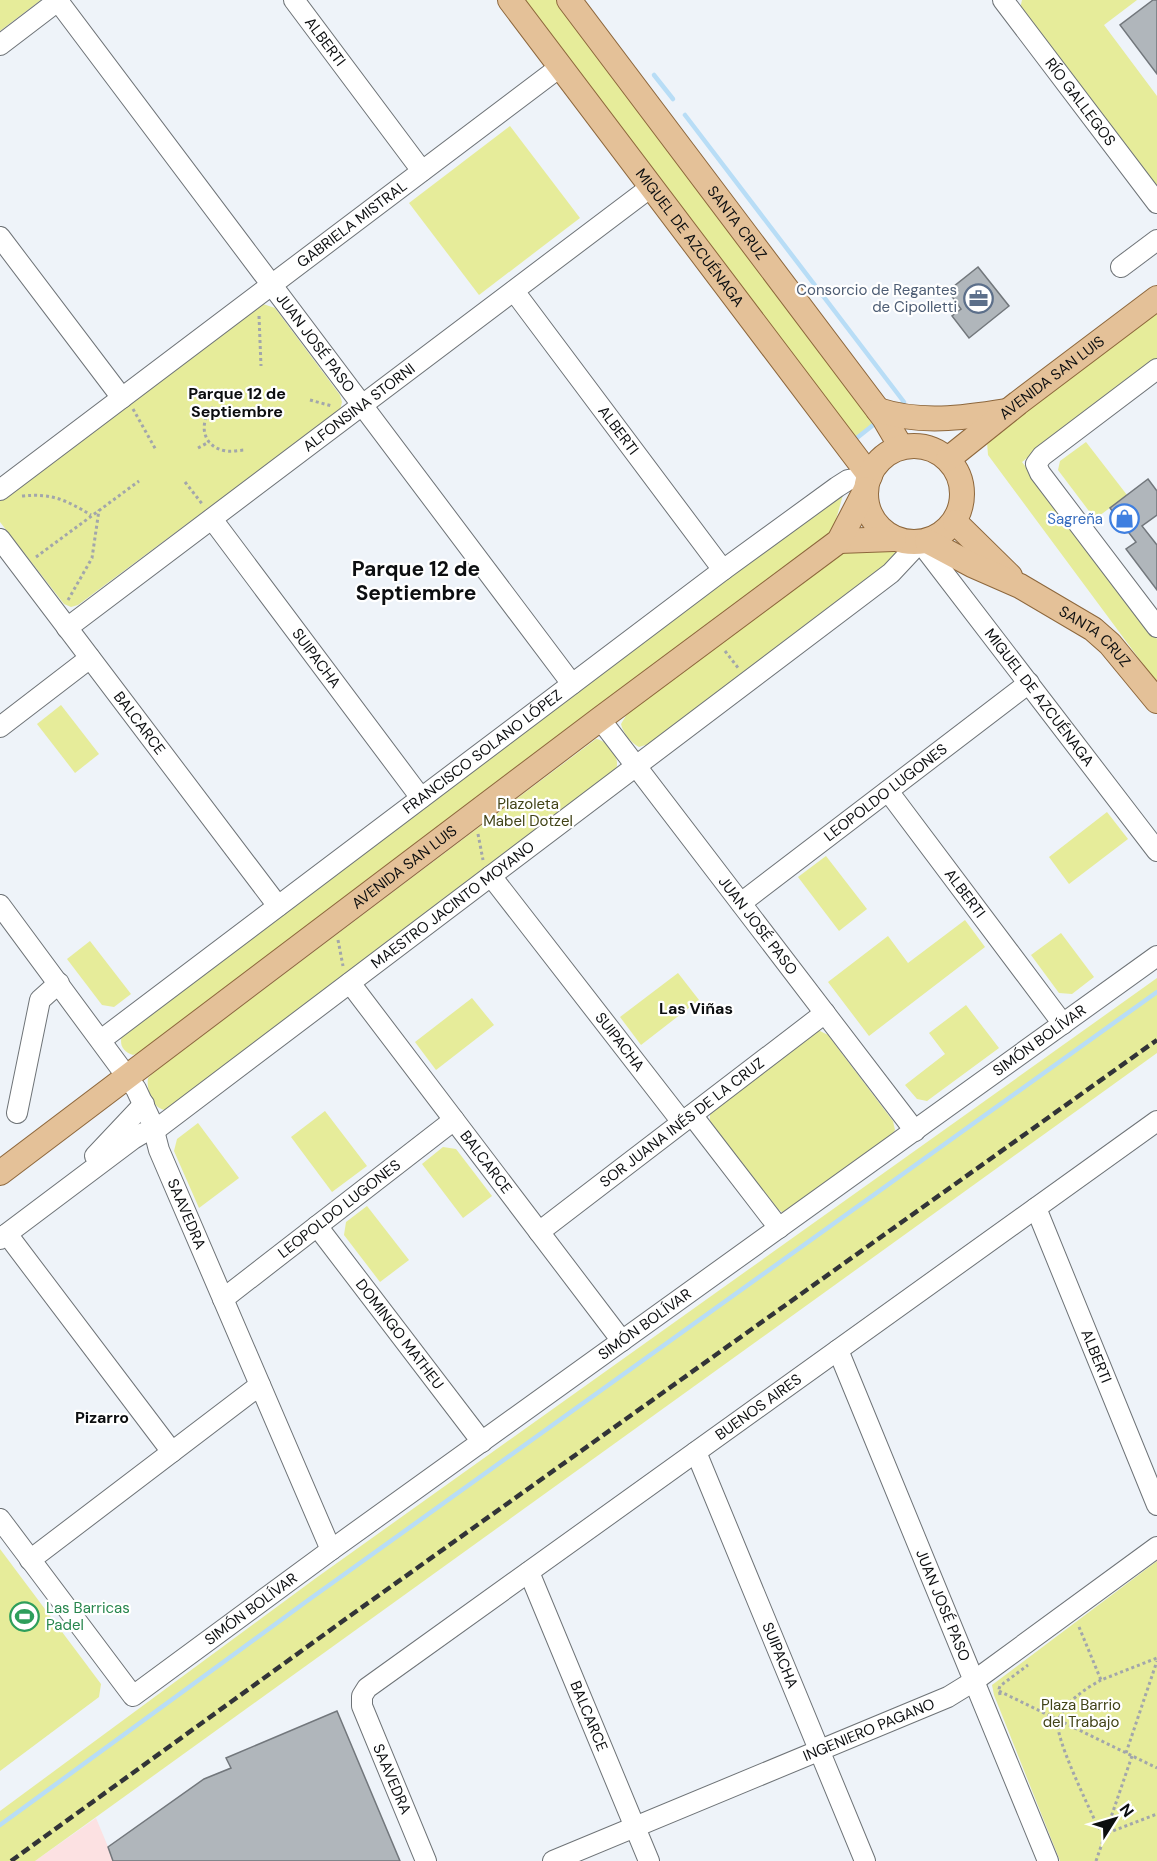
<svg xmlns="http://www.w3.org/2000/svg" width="1157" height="1861" font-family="'DM Sans',sans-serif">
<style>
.industrial{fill:#fce1e2}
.green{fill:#e6ec9a}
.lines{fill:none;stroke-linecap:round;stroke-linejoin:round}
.stream{stroke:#b8ddf6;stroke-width:4.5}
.building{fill:#b0b6bb;stroke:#72777c;stroke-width:1.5}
.minor-casing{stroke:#6e7377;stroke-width:22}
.major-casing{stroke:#8d673c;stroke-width:26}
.path{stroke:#a2a6ab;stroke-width:3;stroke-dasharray:3 3;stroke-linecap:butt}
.minor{stroke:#fff;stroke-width:20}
.major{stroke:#e4c198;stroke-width:24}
.rail{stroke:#323437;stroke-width:4.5;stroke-dasharray:9 4.5;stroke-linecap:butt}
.labels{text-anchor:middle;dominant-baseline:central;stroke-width:4.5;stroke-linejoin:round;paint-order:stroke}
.street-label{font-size:15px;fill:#0c0e10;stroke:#fff}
.service-label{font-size:15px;fill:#4e5e75;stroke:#fff;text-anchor:end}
.shop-label{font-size:15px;fill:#366cbe;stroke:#fff;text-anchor:end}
.park-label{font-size:15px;fill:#414317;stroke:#fff}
.leisure-label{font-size:15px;fill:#27864d;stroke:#fff;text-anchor:start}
.neighbourhood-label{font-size:16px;font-weight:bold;fill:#0c0e10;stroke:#fff}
.district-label{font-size:21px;font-weight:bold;fill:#0c0e10;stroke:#fff}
</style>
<rect width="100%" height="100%" fill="#eef3f9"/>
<path class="industrial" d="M 96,1818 L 114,1861 L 35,1861 Z"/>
<g class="green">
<path d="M 0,0 L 41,0 L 0,31 Z"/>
<path d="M 521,0 L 558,0 L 877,423 L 854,440 Z"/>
<path d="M 1022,0 L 1137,0 L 1104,25 L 1157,96 L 1157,188 L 1020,9 Z"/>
<path d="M 510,126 L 580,218 L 479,295 L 409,203 Z"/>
<path d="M 263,304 L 275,308 L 340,395 L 342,402 L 340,410 L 78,605 L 71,607 L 64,604 L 0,522 L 0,501 L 255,308 Z"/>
<path d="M 1157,311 L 1157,358 L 1022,462 L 1157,639 L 1157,683 L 988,455 L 987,442 Z"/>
<path d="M 1086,442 L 1127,495 L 1095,519 L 1058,470 L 1060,461 Z"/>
<path d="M 845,488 L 833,530 L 141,1052 L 133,1055 C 123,1052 119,1045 122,1035 Z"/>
<path d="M 847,547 L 903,552 L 649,744 L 639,747 C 631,743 623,733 621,724 L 627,714 Z"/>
<path d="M 61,705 L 99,754 L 75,773 L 37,724 Z"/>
<path d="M 596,739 C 607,740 621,758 616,769 L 167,1110 C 153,1111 146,1089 148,1078 L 153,1073 Z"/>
<path d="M 1107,812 L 1128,839 L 1069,884 L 1049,857 Z"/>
<path d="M 826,856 L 867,909 L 839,931 L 798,877 Z"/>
<path d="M 965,920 L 985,947 L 869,1036 L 828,982 L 888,936 L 908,963 Z"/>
<path d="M 1061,933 L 1094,977 L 1072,994 L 1059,993 L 1031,955 Z"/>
<path d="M 90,941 L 131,994 L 114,1007 L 102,1005 L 67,959 Z"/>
<path d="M 678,973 L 699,1000 L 641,1045 L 620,1017 Z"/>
<path d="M 1157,978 L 1157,1053 L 35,1861 L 0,1861 L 0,1811 L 316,1578 Z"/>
<path d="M 472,998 L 494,1025 L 436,1070 L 415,1042 Z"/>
<path d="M 966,1005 L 999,1048 L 927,1101 L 917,1099 L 905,1085 L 945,1054 L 929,1033 Z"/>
<path d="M 818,1030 L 828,1035 L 893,1121 L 895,1130 L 891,1136 L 787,1212 L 783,1213 L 777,1208 L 710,1123 L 710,1114 Z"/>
<path d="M 325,1111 L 367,1166 L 332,1192 L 291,1137 Z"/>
<path d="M 198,1123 L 239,1178 L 199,1208 L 174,1151 L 177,1139 Z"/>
<path d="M 443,1147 L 456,1149 L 492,1196 L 463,1218 L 422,1164 Z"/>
<path d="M 367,1206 L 409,1260 L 380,1282 L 344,1235 L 346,1222 Z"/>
<path d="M 0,1549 L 101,1684 L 99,1697 L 0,1771 Z"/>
<path d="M 1157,1561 L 1157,1861 L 1060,1861 L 994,1695 L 992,1685 Z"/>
</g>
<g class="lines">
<g class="stream">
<path d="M 654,75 L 673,99"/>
<path d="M 685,115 L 904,402 L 899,406"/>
<path d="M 853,441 L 877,422"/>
<path d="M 0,1825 L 307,1601 L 1157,992"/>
</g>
</g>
<g class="building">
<path d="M 1153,0 L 1157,0 L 1157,74 L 1120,25 Z"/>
<path d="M 978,267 L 1009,306 L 969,338 L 952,316 L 961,309 L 948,291 Z"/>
<path d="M 1148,479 L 1157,491 L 1157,515 L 1142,526 L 1157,545 L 1157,590 L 1126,549 L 1136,542 L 1110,508 Z"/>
<path d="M 337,1711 L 400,1861 L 113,1861 L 108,1847 L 204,1779 L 231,1768 L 226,1758 Z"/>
</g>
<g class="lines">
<defs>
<g id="minor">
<path id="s1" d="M 294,0 L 422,171"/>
<path id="s2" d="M 1003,0 L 1157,203"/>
<path id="s3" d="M 58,1 L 572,684"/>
<path d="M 0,45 L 59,0"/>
<path d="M 0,237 L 122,398"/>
<path d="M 1121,267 L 1157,240"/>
<path id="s4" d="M 514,291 L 723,570"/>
<path d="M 1157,369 L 1042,456 L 1036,464 L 1040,473 L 1157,627"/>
<path id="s5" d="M 0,490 L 560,67"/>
<path id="s6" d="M 212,519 L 421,798"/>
<path id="s7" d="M 0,539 L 278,906"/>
<path id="s8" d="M 67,628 L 651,187"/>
<path id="s9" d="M 600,719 L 915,1131"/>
<path d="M 0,727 L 90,658"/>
<path id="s10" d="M 888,791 L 1063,1024"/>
<path id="s11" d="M 491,876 L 682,1122"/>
<path id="s12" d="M 741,903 L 1029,683"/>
<path id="s13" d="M 0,905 L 136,1089 L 152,1123 L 159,1150 L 331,1550"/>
<path id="s14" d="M 350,983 L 622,1341"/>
<path id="s15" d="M 101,1040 L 723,570 L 837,487 L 848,480 L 870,476"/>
<path d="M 17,1113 L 40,1000 L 59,983"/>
<path d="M 692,1115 L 779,1228"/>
<path d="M 95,1156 L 144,1104"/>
<path id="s16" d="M 1036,1208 L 1157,1505"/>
<path id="s17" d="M 317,1226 L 482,1442"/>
<path id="s18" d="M 539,1232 L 825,1013"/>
<path d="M 7,1234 L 172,1452"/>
<path id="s19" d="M 0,1239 L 133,1139 L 143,1133 L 154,1131 L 866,592 L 891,573 L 920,542 L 1157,851"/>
<path id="s20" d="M 223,1299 L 454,1120"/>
<path id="s21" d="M 838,1350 L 1048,1861"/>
<path id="s22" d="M 696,1452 L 865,1861"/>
<path id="s23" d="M 0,1519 L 133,1696 L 331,1550 L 1157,956"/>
<path d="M 30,1560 L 260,1385"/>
<path id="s24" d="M 529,1572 L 649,1861"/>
<path id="s25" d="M 426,1861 L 362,1706 L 362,1696 L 367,1688 L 1157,1121"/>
<path id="s26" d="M 553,1861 L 948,1697 L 974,1681 L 1157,1547"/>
</g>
<g id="major">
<path id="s27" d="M 510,0 L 870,476"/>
<path id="s28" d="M 569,0 L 884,418 L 901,447"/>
<path d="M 878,410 C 920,424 963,418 1006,411"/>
<circle cx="914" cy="494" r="48"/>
<path id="s29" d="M 948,459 L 1018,403 L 1157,298"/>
<path d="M 955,522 L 1010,576"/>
<path d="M 839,541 L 894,539"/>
<path id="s30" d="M 927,541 L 972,565 L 1020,586 L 1093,629 L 1110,644 L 1157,701"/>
<path id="s31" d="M 0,1173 L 600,719 L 839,541 L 866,489"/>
</g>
</defs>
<use href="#minor" class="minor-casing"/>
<use href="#major" class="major-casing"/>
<g class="path">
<path d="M 259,316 L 261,366"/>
<path d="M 310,400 L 332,406"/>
<path d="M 213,407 C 198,423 202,447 226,451 C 233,452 240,450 246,450"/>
<path d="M 133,409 L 156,450"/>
<path d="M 198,448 L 209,442"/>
<path d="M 185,482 L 203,505"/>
<path d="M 22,496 C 52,493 66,500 91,515"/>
<path d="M 36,557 L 139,481"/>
<path d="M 68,600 L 92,558 L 99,510"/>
<path d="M 725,651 L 739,669"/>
<path d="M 478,834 L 483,860"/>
<path d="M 338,940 L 343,966"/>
<path d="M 1079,1627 L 1101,1680 L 1157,1658"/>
<path d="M 1101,1680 C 1085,1689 1063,1703 1058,1722 C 1055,1738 1088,1805 1096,1823 L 1101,1831 L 1110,1832 L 1157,1814"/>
<path d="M 999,1691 L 1157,1768"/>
<path d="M 1000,1695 L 999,1689 L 1000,1686 L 1028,1665"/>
<path d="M 1126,1753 L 1157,1661"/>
<path d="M 1096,1861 L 1132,1756"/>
</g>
<use href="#minor" class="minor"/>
<use href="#major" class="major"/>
<path class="rail" d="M 11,1861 L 347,1618 L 1157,1040"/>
</g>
<defs>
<symbol id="office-ring" viewBox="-11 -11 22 22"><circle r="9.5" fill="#fff" stroke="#5c6f8a" stroke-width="1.5"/><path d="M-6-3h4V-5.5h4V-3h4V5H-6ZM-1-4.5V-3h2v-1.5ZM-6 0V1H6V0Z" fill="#5c6f8a"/></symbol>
<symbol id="shop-ring" viewBox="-11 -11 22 22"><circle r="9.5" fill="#fff" stroke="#3f7fe0" stroke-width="1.5"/><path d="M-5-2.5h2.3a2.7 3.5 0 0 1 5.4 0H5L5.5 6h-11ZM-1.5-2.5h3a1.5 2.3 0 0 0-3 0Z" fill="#3f7fe0"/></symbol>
<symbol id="stadium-ring" viewBox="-11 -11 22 22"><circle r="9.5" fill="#fff" stroke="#2e9e5b" stroke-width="1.5"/><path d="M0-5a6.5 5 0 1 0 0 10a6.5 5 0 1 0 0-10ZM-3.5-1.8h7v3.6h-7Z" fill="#2e9e5b"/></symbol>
</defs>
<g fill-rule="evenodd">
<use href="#office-ring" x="962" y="282" width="33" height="33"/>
<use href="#shop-ring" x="1108" y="502" width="33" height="33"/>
<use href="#stadium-ring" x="8" y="1600" width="33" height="33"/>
</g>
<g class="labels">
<g class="street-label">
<text stroke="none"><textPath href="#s1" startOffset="52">ALBERTI</textPath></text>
<text stroke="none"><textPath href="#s2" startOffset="128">RÍO GALLEGOS</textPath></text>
<text stroke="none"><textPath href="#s28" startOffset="279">SANTA CRUZ</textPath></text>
<text stroke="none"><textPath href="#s5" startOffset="441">GABRIELA MISTRAL</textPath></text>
<text stroke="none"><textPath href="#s27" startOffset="298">MIGUEL DE AZCUÉNAGA</textPath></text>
<text stroke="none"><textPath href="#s3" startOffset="428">JUAN JOSÉ PASO</textPath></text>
<text stroke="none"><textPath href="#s29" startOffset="132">AVENIDA SAN LUIS</textPath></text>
<text stroke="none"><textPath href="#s8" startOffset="366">ALFONSINA STORNI</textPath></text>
<text stroke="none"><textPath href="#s4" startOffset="174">ALBERTI</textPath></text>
<text stroke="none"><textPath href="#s30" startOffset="194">SANTA CRUZ</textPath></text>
<text stroke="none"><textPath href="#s6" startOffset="174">SUIPACHA</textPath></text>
<text stroke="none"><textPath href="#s19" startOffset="1352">MIGUEL DE AZCUÉNAGA</textPath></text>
<text stroke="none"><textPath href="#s7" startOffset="231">BALCARCE</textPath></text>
<text stroke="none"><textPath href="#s15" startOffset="478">FRANCISCO SOLANO LÓPEZ</textPath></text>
<text stroke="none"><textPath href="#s12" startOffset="182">LEOPOLDO LUGONES</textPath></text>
<text stroke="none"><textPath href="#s31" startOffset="507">AVENIDA SAN LUIS</textPath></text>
<text stroke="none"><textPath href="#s10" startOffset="128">ALBERTI</textPath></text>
<text stroke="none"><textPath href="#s19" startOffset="564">MAESTRO JACINTO MOYANO</textPath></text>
<text stroke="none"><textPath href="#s9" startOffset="260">JUAN JOSÉ PASO</textPath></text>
<text stroke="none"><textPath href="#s11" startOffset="210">SUIPACHA</textPath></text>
<text stroke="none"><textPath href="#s23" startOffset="1340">SIMÓN BOLÍVAR</textPath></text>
<text stroke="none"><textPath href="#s18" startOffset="180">SOR JUANA INÉS DE LA CRUZ</textPath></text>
<text stroke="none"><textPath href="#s14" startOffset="225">BALCARCE</textPath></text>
<text stroke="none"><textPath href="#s20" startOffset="147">LEOPOLDO LUGONES</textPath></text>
<text stroke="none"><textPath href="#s13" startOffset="364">SAAVEDRA</textPath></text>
<text stroke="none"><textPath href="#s23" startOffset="854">SIMÓN BOLÍVAR</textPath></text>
<text stroke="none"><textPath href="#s17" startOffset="136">DOMINGO MATHEU</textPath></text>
<text stroke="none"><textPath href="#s16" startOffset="160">ALBERTI</textPath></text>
<text stroke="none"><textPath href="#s25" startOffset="669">BUENOS AIRES</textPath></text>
<text stroke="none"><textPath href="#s21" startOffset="276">JUAN JOSÉ PASO</textPath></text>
<text stroke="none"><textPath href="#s23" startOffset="368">SIMÓN BOLÍVAR</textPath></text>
<text stroke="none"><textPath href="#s22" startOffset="220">SUIPACHA</textPath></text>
<text stroke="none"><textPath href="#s24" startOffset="156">BALCARCE</textPath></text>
<text stroke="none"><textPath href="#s26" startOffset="342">INGENIERO PAGANO</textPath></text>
<text transform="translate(392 1779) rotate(67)">SAAVEDRA</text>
</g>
<g class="service-label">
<text x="957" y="290">Consorcio de Regantes<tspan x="957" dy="17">de Cipolletti</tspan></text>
</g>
<g class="shop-label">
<text x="1103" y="519">Sagreña</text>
</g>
<g class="park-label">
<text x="528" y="804">Plazoleta<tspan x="528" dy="17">Mabel Dotzel</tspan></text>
<text x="1081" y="1705">Plaza Barrio<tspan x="1081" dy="17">del Trabajo</tspan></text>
</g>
<g class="leisure-label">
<text x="46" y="1608">Las Barricas<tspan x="46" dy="17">Padel</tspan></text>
</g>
<g class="neighbourhood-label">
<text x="237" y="393">Parque 12 de<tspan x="237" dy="18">Septiembre</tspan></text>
<text x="696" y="1008">Las Viñas</text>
<text x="102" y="1417">Pizarro</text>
</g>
<g class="district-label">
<text x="416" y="569">Parque 12 de<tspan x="416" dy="24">Septiembre</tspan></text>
</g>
</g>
<g transform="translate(1115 1819) rotate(53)" stroke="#ffffff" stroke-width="4.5" paint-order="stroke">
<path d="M0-4.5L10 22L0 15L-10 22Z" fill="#0c0e10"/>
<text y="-9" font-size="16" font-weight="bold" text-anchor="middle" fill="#0c0e10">N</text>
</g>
</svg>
